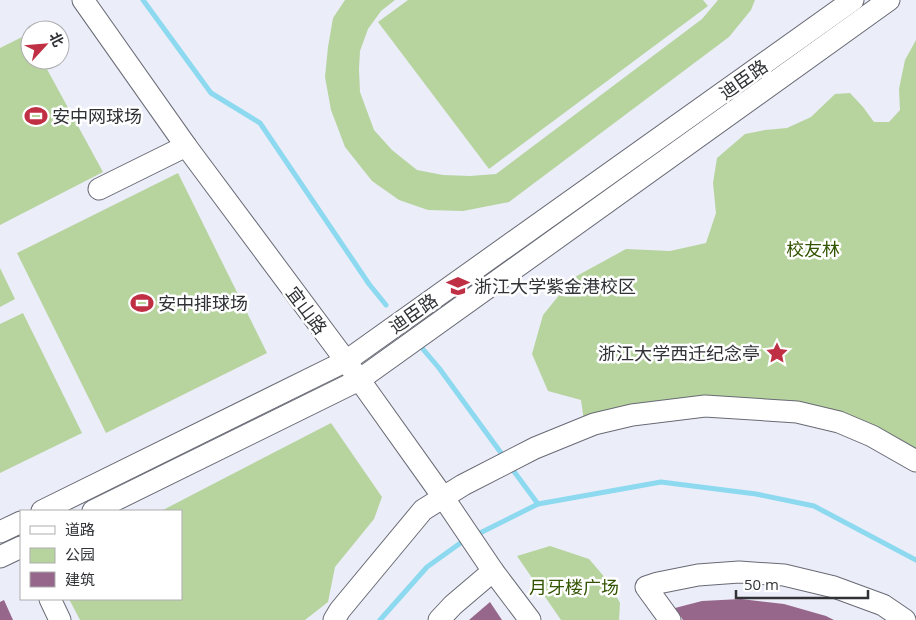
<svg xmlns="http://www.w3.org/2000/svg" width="916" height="620" font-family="'Open Sans','Noto Sans SC',sans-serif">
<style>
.green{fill:#b7d49f}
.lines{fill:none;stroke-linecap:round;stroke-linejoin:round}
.stream{stroke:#8dd9ef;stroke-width:5}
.building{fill:#96668b}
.minor-casing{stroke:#686a74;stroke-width:23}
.minor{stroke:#fff;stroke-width:21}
.labels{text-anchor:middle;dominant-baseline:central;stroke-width:5;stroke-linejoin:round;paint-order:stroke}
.street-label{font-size:18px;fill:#313236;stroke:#fff}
.poi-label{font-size:18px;fill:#313236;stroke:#fff;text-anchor:start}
.park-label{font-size:18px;fill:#335400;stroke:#fff}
</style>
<rect width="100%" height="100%" fill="#ebedf9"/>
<g class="green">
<path d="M 345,0 L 395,0 L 381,11 L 368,29 L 360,51 L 359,69 L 360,92 L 374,130 L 392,150 L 417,170 L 443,175 L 470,176 L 496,174 L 702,19 L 718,0 L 755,0 L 751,10 L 729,37 L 509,202 L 463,211 L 428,210 L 399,200 L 372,181 L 345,147 L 331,110 L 325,77 L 328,47 L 333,18 Z"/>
<path d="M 408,0 L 703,0 L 708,6 L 489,169 L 378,22 Z"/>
<path d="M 28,34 L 30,37 L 30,60 L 42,60 L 103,172 L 0,225 L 0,48 Z"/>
<path d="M 916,40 L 916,461 L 872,436 L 705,406 L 585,428 L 581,400 L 548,391 L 532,354 L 543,315 L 573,278 L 626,249 L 670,251 L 706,243 L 716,213 L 713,183 L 717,158 L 745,134 L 765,130 L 787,128 L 811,117 L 835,94 L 850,93 L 863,107 L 874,122 L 889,122 L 900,110 L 899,89 L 905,60 Z"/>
<path d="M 178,173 L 267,353 L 106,433 L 17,253 Z"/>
<path d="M 0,268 L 15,299 L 0,307 Z"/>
<path d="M 23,313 L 82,433 L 0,473 L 0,324 Z"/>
<path d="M 331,423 L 382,497 L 374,519 L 335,567 L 328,602 L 305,620 L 80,620 L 69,599 L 181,599 L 181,511 L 161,511 Z"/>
<path d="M 550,546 L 589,559 L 607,580 L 620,603 L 619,620 L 561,620 L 517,556 Z"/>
</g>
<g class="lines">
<g class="stream">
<path d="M 143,0 L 211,93 L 260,123 L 369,284 L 386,305"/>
<path d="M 422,348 L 439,368 L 504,457"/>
<path d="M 510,466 L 538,504"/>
<path d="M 474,536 L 538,504 L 661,482 L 756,494 L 814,506 L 916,560"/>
<path d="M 380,620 L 427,567 L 466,539"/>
</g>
</g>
<g class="building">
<path d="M 741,599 L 784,604 L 826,616 L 834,620 L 683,620 L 675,608 L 702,601 Z"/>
<path d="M 4,600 L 13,620 L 0,620 L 0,602 Z"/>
<path d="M 490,602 L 502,620 L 469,620 Z"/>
</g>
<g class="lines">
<defs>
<g id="minor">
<path d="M 83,0 L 186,146 L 346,361 L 443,497 L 493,571 L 530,620"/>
<path d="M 99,189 L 186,146"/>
<path d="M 42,511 L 346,361 L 853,0"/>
<path d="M 93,511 L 359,380 L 889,0"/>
<path d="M 0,532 L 21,522"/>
<path d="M 0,557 L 21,547"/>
<path d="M 50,599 L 60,620"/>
<path d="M 334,620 L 340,610 L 423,510 L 463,485 L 535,448 L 594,424 L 632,415 L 705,406 L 797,412 L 839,422 L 872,436 L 916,461"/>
<path d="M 439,620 L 453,605 L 493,571"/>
<path d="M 670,620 L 646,587 L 658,583 L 698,575 L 739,572 L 784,575 L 834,587 L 883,605 L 905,620"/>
</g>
</defs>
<use href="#minor" class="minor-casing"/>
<use href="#minor" class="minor"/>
</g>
<defs>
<symbol id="stadium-bare" viewBox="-9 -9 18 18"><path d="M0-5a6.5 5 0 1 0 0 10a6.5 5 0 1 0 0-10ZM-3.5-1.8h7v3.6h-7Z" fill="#c03044" stroke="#fff" stroke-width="2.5" paint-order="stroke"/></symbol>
<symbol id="university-bare" viewBox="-9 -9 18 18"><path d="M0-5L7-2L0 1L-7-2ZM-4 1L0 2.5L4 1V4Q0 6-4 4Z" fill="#c03044" stroke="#fff" stroke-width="2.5" paint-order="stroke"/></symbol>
<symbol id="sight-bare" viewBox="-9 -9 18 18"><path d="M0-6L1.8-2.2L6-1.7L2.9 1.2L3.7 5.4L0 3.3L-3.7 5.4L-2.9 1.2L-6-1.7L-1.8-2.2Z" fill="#c03044" stroke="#fff" stroke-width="2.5" paint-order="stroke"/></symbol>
</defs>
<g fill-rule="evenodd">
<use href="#stadium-bare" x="20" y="100" width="32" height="32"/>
<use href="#university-bare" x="442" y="270" width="32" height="32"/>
<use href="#stadium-bare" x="126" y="287" width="32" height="32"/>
<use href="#sight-bare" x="761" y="337" width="32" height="32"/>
</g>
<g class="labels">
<g class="street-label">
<text transform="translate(743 79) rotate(-35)">迪臣路</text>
<text transform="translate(307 310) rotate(53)">宜山路</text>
<text transform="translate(413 313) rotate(-35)">迪臣路</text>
</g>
<g class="poi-label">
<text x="52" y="116">安中网球场</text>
<text x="474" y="286">浙江大学紫金港校区</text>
<text x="158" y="303">安中排球场</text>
<text x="760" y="353" text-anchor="end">浙江大学西迁纪念亭</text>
</g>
<g class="park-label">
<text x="813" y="249">校友林</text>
<text x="574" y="587">月牙楼广场</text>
</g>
</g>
<rect x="20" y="510" width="162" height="90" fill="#ffffff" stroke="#adadaf"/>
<rect x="30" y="526" width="25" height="8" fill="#ffffff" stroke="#adadaf"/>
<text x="65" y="535" font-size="15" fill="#313236">道路</text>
<rect x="30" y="548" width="25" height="15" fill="#b7d49f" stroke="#adadaf"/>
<text x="65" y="560" font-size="15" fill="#313236">公园</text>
<rect x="30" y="572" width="25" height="15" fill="#96668b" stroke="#adadaf"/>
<text x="65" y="585" font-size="15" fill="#313236">建筑</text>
<g transform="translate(45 45) rotate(64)"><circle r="24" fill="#ffffff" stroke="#adadaf"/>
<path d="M0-4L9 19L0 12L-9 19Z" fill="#c03044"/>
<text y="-8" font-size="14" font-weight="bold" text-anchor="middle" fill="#313236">北</text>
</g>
<path d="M736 590v8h132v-8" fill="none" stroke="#313236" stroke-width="2.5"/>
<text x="744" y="590" font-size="15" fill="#313236" stroke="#ffffff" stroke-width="4" paint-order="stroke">50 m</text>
</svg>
